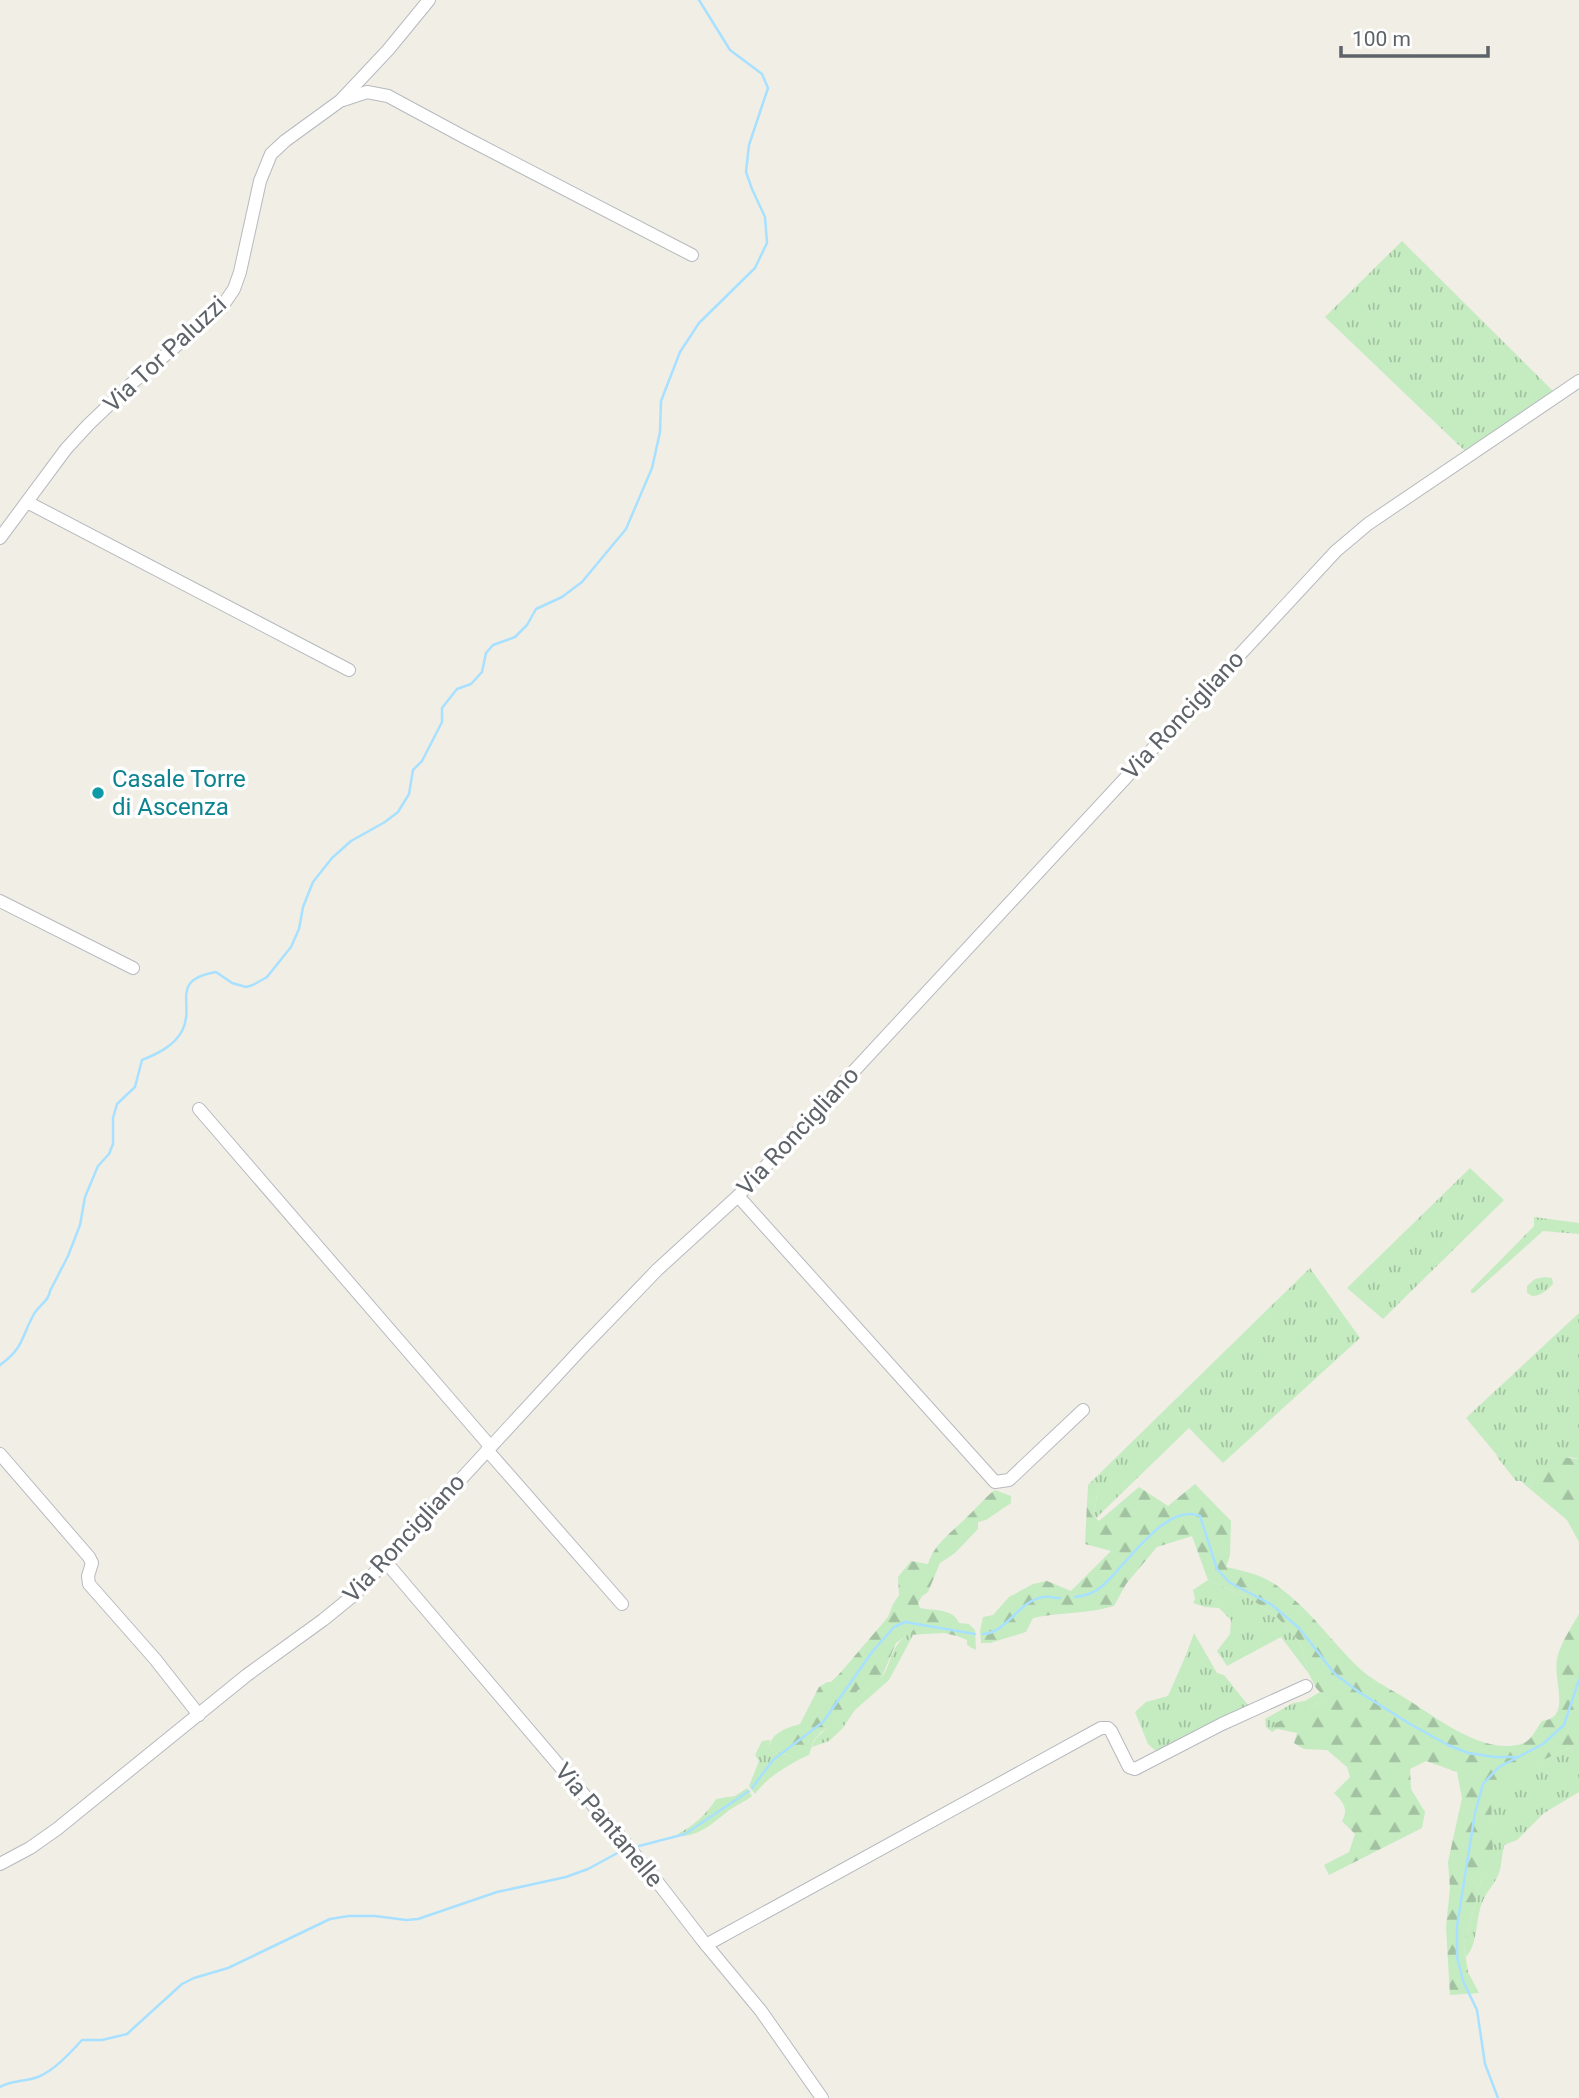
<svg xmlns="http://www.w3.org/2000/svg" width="1579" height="2098" font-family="Roboto,sans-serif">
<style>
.grass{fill:url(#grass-tufts)}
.forest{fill:url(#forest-firs)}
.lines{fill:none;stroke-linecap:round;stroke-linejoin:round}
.stream{stroke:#a8e1ff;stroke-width:2.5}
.minor-casing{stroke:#b6babe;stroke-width:14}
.minor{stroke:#fff;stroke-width:12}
.culture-dot{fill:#0f9aa8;stroke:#fff;stroke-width:2.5}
.labels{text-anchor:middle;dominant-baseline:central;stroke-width:7;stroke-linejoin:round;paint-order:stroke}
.street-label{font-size:24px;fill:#5d6368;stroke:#fff}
.culture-label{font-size:24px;fill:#0d838f;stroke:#fff;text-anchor:start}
</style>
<defs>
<pattern id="grass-tufts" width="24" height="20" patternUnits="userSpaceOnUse" patternTransform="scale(1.75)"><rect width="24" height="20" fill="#c5ebc1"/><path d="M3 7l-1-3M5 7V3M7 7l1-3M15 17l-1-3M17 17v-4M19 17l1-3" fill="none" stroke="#a3c2a1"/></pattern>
<pattern id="forest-firs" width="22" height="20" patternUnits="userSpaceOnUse" patternTransform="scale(1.75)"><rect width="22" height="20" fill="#c5ebc1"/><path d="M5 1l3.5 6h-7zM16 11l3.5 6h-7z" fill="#a3c2a1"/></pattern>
</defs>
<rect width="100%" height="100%" fill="#f1eee6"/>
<g class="grass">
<path d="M 1402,241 L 1554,392 L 1466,452 L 1325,317 Z"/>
<path d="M 1470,1168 L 1504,1200 L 1383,1319 L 1347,1288 Z"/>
<path d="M 1534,1217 L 1579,1223 L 1579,1234 L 1543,1231 L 1474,1293 L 1471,1293 L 1471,1290 L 1534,1226 Z"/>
<path d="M 1310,1268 L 1360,1338 L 1223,1463 L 1189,1428 L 1096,1518 L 1094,1516 L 1098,1487 L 1093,1480 Z"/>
<path d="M 1545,1277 L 1552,1278 L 1553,1284 C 1547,1290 1541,1296 1532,1296 L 1527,1293 L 1527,1286 L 1535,1279 Z"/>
<path d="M 1579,1313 L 1579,1459 L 1570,1457 L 1534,1476 L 1530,1489 L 1521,1481 L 1516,1481 L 1498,1458 L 1496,1454 L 1466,1418 Z"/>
<path d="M 1208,1580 L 1249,1598 L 1276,1616 L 1300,1642 L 1309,1674 L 1281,1637 L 1227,1666 L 1217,1651 L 1230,1634 L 1231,1620 L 1219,1608 L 1205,1607 L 1193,1603 L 1195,1599 L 1193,1590 Z"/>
<path d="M 1194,1633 L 1217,1673 L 1224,1675 L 1248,1705 L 1157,1752 L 1148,1744 L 1135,1712 L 1146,1702 L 1168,1696 L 1186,1655 Z"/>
<path d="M 907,1635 L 913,1635 L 889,1680 L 855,1710 L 842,1729 L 829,1741 L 812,1747 C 815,1736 822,1733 829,1727 C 841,1717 847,1697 860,1689 C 866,1685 874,1685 879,1680 C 893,1666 887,1650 907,1635 Z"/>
<path d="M 1320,1692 L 1329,1700 L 1313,1705 L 1273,1728 L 1278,1728 L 1272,1732 L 1266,1727 L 1265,1719 L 1293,1703 L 1305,1701 Z"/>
<path d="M 770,1740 L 769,1747 L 772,1751 L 800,1759 C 782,1769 768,1777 755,1794 L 749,1786 L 759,1761 L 755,1755 L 762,1741 Z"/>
<path d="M 1579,1742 L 1579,1792 L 1544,1813 L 1517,1840 L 1504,1845 C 1502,1854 1502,1864 1499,1873 C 1495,1884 1486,1892 1482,1903 C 1475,1920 1479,1942 1466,1957 L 1464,1946 L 1481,1881 L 1492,1856 L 1491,1795 L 1516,1772 L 1571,1747 Z"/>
<path d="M 747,1788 L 752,1796 C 745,1802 736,1805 728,1811 C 716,1821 698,1837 680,1836 L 678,1834 C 693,1826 707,1814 716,1799 L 735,1796 Z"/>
</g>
<g class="forest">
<path d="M 1557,1457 L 1579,1459 L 1579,1542 L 1567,1520 L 1530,1489 L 1534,1476 Z"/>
<path d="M 1093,1480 L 1098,1487 L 1094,1516 L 1099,1521 L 1139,1487 L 1168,1506 L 1195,1484 L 1231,1521 L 1230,1555 L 1226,1567 C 1244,1571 1260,1574 1276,1585 C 1309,1608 1331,1641 1359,1668 C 1371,1679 1386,1687 1400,1695 C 1431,1713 1481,1756 1521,1744 C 1532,1741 1535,1730 1542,1721 C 1572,1718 1553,1682 1557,1659 C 1560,1644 1571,1628 1579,1614 L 1579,1742 L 1571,1747 L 1517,1772 L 1491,1796 L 1493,1856 L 1481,1881 L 1464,1946 L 1468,1972 L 1479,1993 L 1450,1995 L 1446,1927 L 1450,1888 L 1448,1862 L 1462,1798 L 1457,1772 L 1426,1761 L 1410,1769 L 1411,1789 L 1425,1812 L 1422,1828 L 1329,1875 L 1324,1865 L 1349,1852 L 1355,1834 L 1342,1821 C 1349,1809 1343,1802 1334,1793 L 1350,1777 L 1347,1767 L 1327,1750 L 1304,1749 L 1294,1743 L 1297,1733 L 1273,1728 L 1274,1724 L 1313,1705 L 1328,1700 L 1316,1688 L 1309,1674 L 1300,1642 L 1276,1616 L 1249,1598 L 1208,1580 L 1192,1536 L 1157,1547 L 1126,1584 L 1114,1606 C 1088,1614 1060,1612 1033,1618 L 1026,1632 L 990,1643 L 981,1643 L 980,1631 L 983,1617 L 993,1615 L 1009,1597 L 1033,1584 L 1047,1581 L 1071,1591 L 1111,1551 L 1085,1544 L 1088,1485 Z"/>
<path d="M 995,1490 L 1011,1496 L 1011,1503 L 986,1520 L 978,1522 L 978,1529 L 955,1553 L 940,1563 L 928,1592 L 922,1596 L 918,1603 L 920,1608 C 934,1611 953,1608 959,1623 L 969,1624 L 975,1630 L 976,1650 L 967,1645 L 967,1640 L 957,1636 L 944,1633 L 907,1635 L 896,1643 L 883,1674 L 878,1682 L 858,1690 L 831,1726 L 821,1732 L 814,1740 L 809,1755 L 800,1759 L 772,1751 L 769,1747 C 772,1732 787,1728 800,1724 L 819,1687 L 827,1682 L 831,1682 L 841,1672 L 888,1617 L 893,1604 L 899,1595 L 898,1577 L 911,1561 L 928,1564 C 933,1545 953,1531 967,1517 C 977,1508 984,1498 995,1490 Z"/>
</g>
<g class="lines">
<g class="stream">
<path d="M 0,1365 C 24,1348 21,1337 34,1314 C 39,1305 49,1301 50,1291 L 68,1256 L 80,1225 L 85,1197 L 98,1166 L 109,1154 L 113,1144 L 113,1118 L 117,1104 L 135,1087 L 142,1060 C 157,1054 174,1046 182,1031 C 196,1005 168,980 216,972 L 232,983 L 246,987 L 253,985 L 267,977 L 291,947 L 299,929 L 303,907 L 313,882 L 332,858 L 351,841 L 385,822 L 398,812 L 409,794 L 413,770 L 422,761 L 442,722 L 442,708 L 457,689 L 471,684 L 482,672 L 486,653 L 493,645 L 515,637 L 527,625 L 536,609 L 562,597 L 582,582 L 626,529 L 652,468 L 660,432 L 661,401 L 680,352 L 699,323 L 755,268 L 767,243 L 765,217 L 752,189 L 746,172 L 749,145 L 768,88 L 762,74 L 730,50 L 699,0"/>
<path d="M 1075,1597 C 1084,1596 1094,1593 1101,1587 C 1124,1569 1165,1501 1200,1516 L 1217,1569 L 1229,1582 L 1272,1605 L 1299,1628 L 1335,1674 L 1359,1692 L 1410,1724 L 1448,1745 L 1468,1753 L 1494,1757 L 1519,1757"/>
<path d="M 983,1634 C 1007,1633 1018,1601 1043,1597 C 1048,1596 1055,1598 1060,1598"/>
<path d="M 752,1788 L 773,1760 L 823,1722 L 872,1652 L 894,1627 L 905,1622 L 975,1634"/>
<path d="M 639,1846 L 685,1834 L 749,1791"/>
<path d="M 0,2087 C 12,2080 25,2082 38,2077 C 55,2070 70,2053 82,2040 L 102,2040 L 127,2034 L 182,1984 L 194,1978 L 228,1968 L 330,1919 L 349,1916 L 375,1916 L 406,1920 L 418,1919 L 497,1892 L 566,1877 L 588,1869 L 623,1850"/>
<path d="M 1498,2098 L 1485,2064 L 1477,2010 L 1463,1981 L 1457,1957 L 1457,1926 L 1475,1813 L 1483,1784 L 1499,1767 L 1543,1744 L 1564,1725 L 1579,1680"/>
</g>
<defs>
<g id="minor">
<path d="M 343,100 L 367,92 L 388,96 L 464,137 L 692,255"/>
<path d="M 27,502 L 349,670"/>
<path d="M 0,538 L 66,449 L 88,425 L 131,384 L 221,308 L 234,289 L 240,272 L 260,181 L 271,154 L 285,141 L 340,101 L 388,50 L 429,0"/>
<path d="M 0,901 L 133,968"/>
<path d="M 199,1109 L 490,1446"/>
<path d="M 738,1196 L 995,1482 L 1009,1480 L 1083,1410"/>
<path d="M 487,1450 L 622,1604"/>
<path d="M 0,1454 L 89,1557 L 92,1563 L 88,1576 L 89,1584 L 155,1659 L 199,1715"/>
<path d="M 385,1561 L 649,1871 L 703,1941 L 761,2011 L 822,2098"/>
<path d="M 0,1864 L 30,1848 L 57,1829 L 247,1675 L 323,1620 L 355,1594 L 581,1349 L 657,1270 L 738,1196 L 1336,551 L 1368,524 L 1579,381"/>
<path d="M 706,1945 L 1101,1728 L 1108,1728 L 1111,1731 L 1129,1767 L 1135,1769 L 1222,1724 L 1306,1686"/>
</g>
</defs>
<use href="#minor" class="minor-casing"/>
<use href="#minor" class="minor"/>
</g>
<circle class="culture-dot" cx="98" cy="793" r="7"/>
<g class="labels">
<g class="street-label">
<text transform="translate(165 354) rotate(-43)">Via Tor Paluzzi</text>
<text transform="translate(1183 715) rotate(-47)">Via Roncigliano</text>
<text transform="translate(798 1131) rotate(-47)">Via Roncigliano</text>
<text transform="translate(404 1538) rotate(-47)">Via Roncigliano</text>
<text transform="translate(609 1825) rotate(50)">Via Pantanelle</text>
</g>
<g class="culture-label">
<text x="112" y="779">Casale Torre<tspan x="112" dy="28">di Ascenza</tspan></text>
</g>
</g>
<path d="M1341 46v10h147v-10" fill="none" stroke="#5d6368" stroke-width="3.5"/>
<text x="1352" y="46" font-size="21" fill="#5d6368" stroke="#ffffff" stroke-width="5" paint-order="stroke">100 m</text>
</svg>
